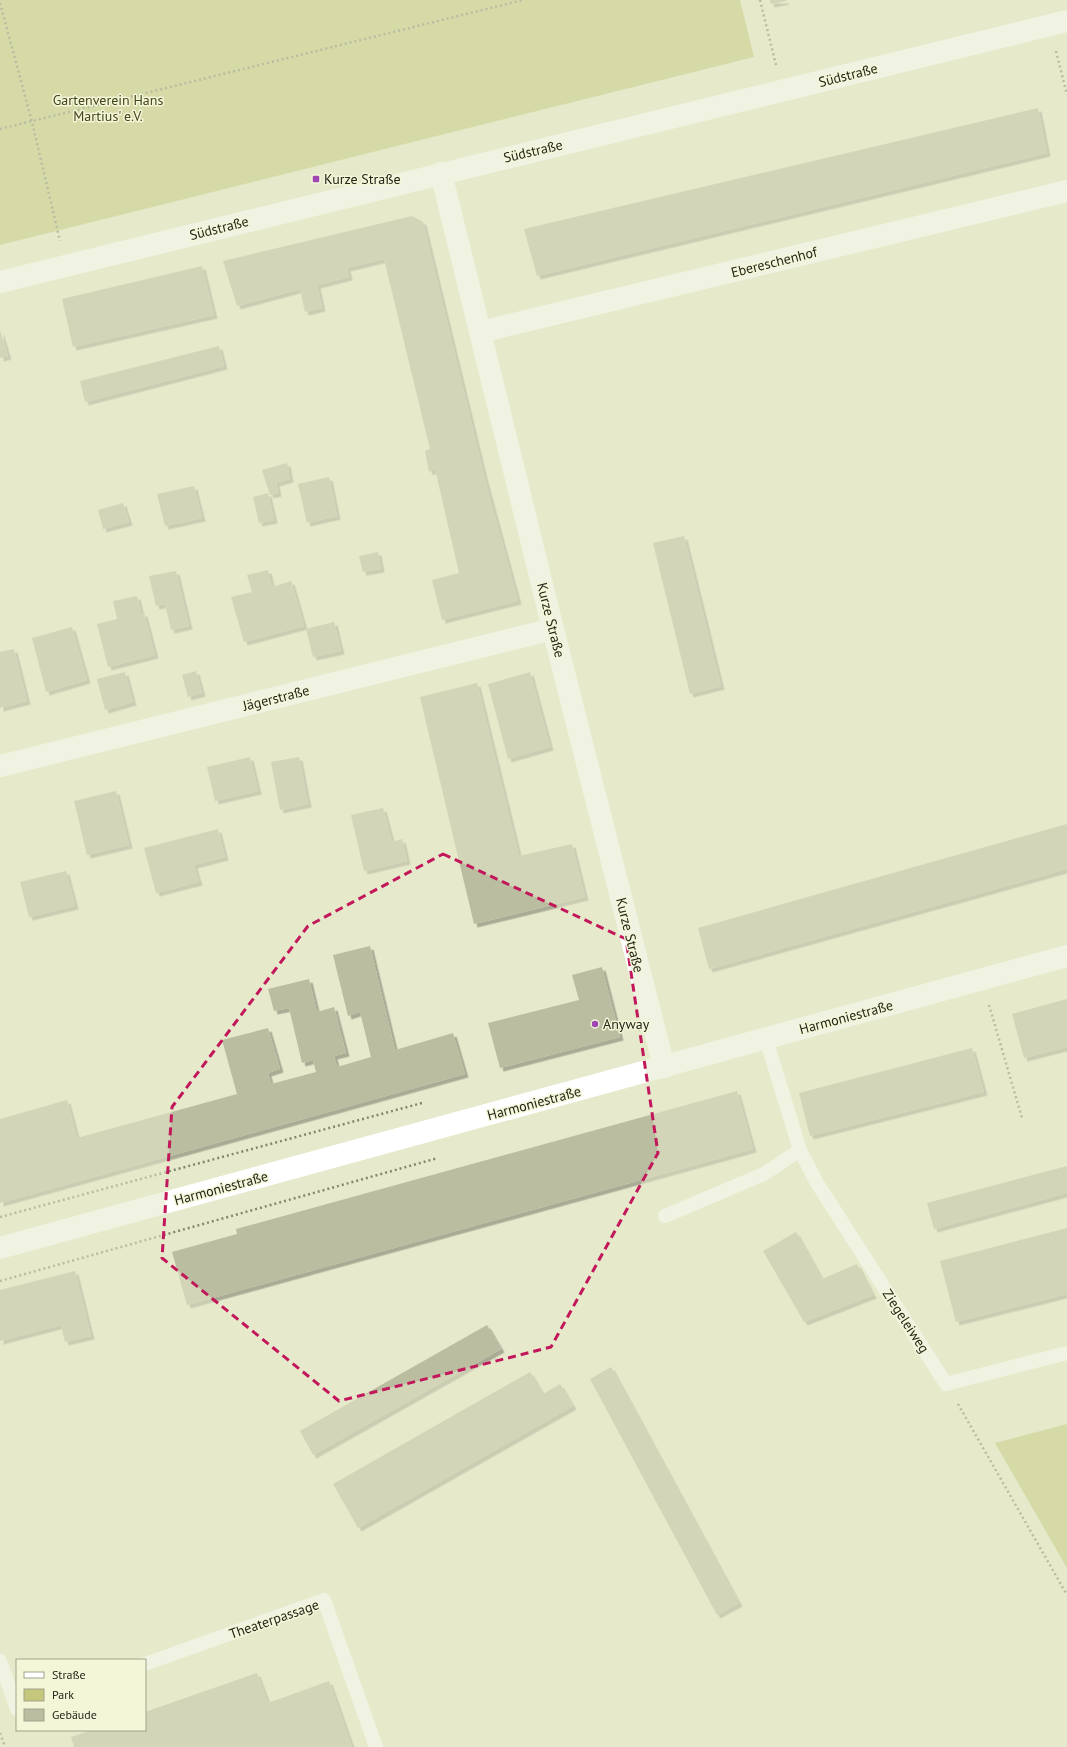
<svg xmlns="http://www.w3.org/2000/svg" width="1067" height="1747" font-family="'PT Sans',sans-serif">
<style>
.green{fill:#c4c77c}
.building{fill:#bbbda1;filter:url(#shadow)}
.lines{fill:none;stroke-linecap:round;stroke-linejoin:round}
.path{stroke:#848671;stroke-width:2.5;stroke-dasharray:2 3;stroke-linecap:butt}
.service{stroke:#fff;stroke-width:14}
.minor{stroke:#fff;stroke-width:22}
.tertiary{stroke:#fff;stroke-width:22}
.primary{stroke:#fff;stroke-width:22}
.marked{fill:none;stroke:#c2185b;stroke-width:3;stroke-dasharray:8 5;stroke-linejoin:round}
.poi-dot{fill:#9f46b2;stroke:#f4f6d8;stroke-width:1.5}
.labels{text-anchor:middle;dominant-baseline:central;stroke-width:3;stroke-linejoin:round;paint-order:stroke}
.street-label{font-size:14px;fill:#25251a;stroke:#f4f6d8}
.park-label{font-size:14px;fill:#44451b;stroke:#f4f6d8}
.poi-label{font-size:14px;fill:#25251a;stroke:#f4f6d8;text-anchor:start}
</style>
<defs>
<filter id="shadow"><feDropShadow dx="3.5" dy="3.5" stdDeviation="0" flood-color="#0004"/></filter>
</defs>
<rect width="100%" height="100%" fill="#e6e9cb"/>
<g class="green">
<path d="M 0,0 L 740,0 L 754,57 L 0,245 Z"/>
<path d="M 1067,1424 L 1067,1568 L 995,1443 Z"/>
</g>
<g class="building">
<path d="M 770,0 L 786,0 L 786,1 L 771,4 Z"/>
<path d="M 1038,108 L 1047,153 L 537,276 L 524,229 Z"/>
<path d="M 412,216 L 423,222 L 485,479 L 518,601 L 442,620 L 432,580 L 459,573 L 435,469 L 429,472 L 425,451 L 430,449 L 384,259 L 347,268 L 349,277 L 317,285 L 322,308 L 305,312 L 300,289 L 237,306 L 223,261 Z"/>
<path d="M 202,266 L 214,315 L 73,347 L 62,299 Z"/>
<path d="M 0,330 L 8,356 L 0,358 Z"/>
<path d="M 219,346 L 224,366 L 85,402 L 80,381 Z"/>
<path d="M 287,463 L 290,479 L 276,483 L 278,493 L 270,495 L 262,470 Z"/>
<path d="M 329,477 L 337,516 L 307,523 L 298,484 Z"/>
<path d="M 194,486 L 202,518 L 165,526 L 157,494 Z"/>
<path d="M 268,493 L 274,520 L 259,523 L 253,497 Z"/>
<path d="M 123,503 L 129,522 L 103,529 L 98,510 Z"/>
<path d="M 684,536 L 721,686 L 690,694 L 653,543 Z"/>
<path d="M 378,552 L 381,569 L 363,572 L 359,556 Z"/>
<path d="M 268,570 L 272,587 L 291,581 L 304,626 L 244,642 L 231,597 L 252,592 L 247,575 Z"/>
<path d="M 176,571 L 189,626 L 171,630 L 165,604 L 156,606 L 149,576 Z"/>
<path d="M 137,596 L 141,613 L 144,613 L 155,655 L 108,667 L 97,624 L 117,619 L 113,601 Z"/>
<path d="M 334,622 L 341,651 L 313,657 L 306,629 Z"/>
<path d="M 72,627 L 87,680 L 46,692 L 32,638 Z"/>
<path d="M 14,649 L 27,701 L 0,708 L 0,652 Z"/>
<path d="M 196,671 L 202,693 L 188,697 L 182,675 Z"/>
<path d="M 125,672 L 133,702 L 105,710 L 97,679 Z"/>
<path d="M 530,672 L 550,747 L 508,759 L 488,684 Z"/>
<path d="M 477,683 L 519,856 L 572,844 L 585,897 L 474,924 L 420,697 Z"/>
<path d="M 250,757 L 258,791 L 215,801 L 207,767 Z"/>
<path d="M 299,757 L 308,804 L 280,810 L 271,762 Z"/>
<path d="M 116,791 L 129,845 L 87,855 L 74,801 Z"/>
<path d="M 383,808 L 392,842 L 402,839 L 407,861 L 364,871 L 351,815 Z"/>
<path d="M 1067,824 L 1067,869 L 709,969 L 698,928 Z"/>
<path d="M 218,829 L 225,857 L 194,865 L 199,882 L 156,893 L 144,848 Z"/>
<path d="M 66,871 L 75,906 L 29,917 L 20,882 Z"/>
<path d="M 370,946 L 395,1050 L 453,1033 L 465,1074 L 0,1203 L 0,1119 L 67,1100 L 77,1138 L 237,1094 L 222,1040 L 268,1028 L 280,1069 L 268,1073 L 271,1084 L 316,1072 L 313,1060 L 302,1063 L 289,1008 L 274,1011 L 268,989 L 309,979 L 317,1012 L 334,1007 L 346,1053 L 334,1056 L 337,1067 L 371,1057 L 360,1012 L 348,1016 L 333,955 Z"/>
<path d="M 602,967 L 620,1037 L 500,1068 L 488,1023 L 579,1000 L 572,975 Z"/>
<path d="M 1067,999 L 1067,1047 L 1024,1058 L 1012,1014 Z"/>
<path d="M 972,1048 L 984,1092 L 810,1136 L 799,1093 Z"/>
<path d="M 737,1091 L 753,1149 L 187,1305 L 172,1252 L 237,1234 L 236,1229 Z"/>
<path d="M 1067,1166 L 1067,1193 L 934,1229 L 927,1203 Z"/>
<path d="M 1067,1228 L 1067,1294 L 956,1322 L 940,1261 Z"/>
<path d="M 796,1232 L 822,1279 L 857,1264 L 873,1295 L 804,1322 L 763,1251 Z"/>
<path d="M 75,1271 L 91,1336 L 65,1342 L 61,1325 L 0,1341 L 0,1290 Z"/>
<path d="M 487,1325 L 501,1349 L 313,1455 L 300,1431 Z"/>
<path d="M 611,1367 L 739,1603 L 717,1615 L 590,1379 Z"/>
<path d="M 530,1372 L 543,1394 L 560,1384 L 573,1406 L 358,1528 L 333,1484 Z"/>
<path d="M 257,1673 L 268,1703 L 329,1681 L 352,1747 L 74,1747 L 71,1737 L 92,1730 L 145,1730 L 145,1712 Z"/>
</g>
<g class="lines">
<g class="path">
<path d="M 760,0 L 776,65"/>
<path d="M 0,3 L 32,122 L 60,241"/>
<path d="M 1056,51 L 1067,95"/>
<path d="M 0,129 L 523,0"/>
<path d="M 989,1005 L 1022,1118"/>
<path d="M 0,1217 L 422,1103"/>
<path d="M 0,1281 L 438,1158"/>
<path d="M 958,1404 L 1067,1595"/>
<path d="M 0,1733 L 5,1747"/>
</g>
<g class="service">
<path d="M 766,1039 L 800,1150 L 817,1183 L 946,1384 L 1067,1353"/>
<path d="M 665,1216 L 764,1174 L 800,1150"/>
<path d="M 0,1661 L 17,1709"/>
<path d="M 145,1664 L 324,1600 L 376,1747"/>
</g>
<g class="minor">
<path d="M 441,173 L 553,629 L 664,1067"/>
<path d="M 480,332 L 1067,191"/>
<path d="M 0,766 L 553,629"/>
</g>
<path class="tertiary" d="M 0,282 L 1067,21"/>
<path class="primary" d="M 0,1248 L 1067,956"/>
</g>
<path d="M0 0H1067V1747H0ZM 443,854 L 626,939 L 658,1153 L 551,1347 L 339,1401 L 162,1258 L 172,1107 L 308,926 Z" fill="#e6e9cb" fill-opacity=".55" fill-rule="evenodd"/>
<path class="marked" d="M 443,854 L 626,939 L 658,1153 L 551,1347 L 339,1401 L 162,1258 L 172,1107 L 308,926 Z"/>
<g class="poi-dot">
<rect x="312" y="175" width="8" height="8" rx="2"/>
<circle cx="595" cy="1024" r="4"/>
</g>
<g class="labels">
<g class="street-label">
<text transform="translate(848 75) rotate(-14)">Südstraße</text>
<text transform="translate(533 151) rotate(-13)">Südstraße</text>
<text transform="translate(219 228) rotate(-14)">Südstraße</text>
<text transform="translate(774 262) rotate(-14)">Ebereschenhof</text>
<text transform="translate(551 620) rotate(76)">Kurze Straße</text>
<text transform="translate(276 698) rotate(-14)">Jägerstraße</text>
<text transform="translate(630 935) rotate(76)">Kurze Straße</text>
<text transform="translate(846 1017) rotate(-15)">Harmoniestraße</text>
<text transform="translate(534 1103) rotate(-15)">Harmoniestraße</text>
<text transform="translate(221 1188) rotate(-15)">Harmoniestraße</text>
<text transform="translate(906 1321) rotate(57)">Ziegeleiweg</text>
<text transform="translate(274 1619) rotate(-19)">Theaterpassage</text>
</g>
<g class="park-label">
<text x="108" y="100">Gartenverein Hans<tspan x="108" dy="16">Martius' e.V.</tspan></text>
</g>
<g class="poi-label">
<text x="324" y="179">Kurze Straße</text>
<text x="603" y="1024">Anyway</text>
</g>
</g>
<rect x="16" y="1659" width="130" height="72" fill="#f4f6d8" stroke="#a1a28c"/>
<rect x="24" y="1672" width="20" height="6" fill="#ffffff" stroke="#a1a28c"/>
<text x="52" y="1679" font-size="12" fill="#25251a">Straße</text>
<rect x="24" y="1689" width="20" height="12" fill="#c4c77c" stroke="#a1a28c"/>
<text x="52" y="1699" font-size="12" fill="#25251a">Park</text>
<rect x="24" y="1709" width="20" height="12" fill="#bbbda1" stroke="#a1a28c"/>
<text x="52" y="1719" font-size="12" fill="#25251a">Gebäude</text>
</svg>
